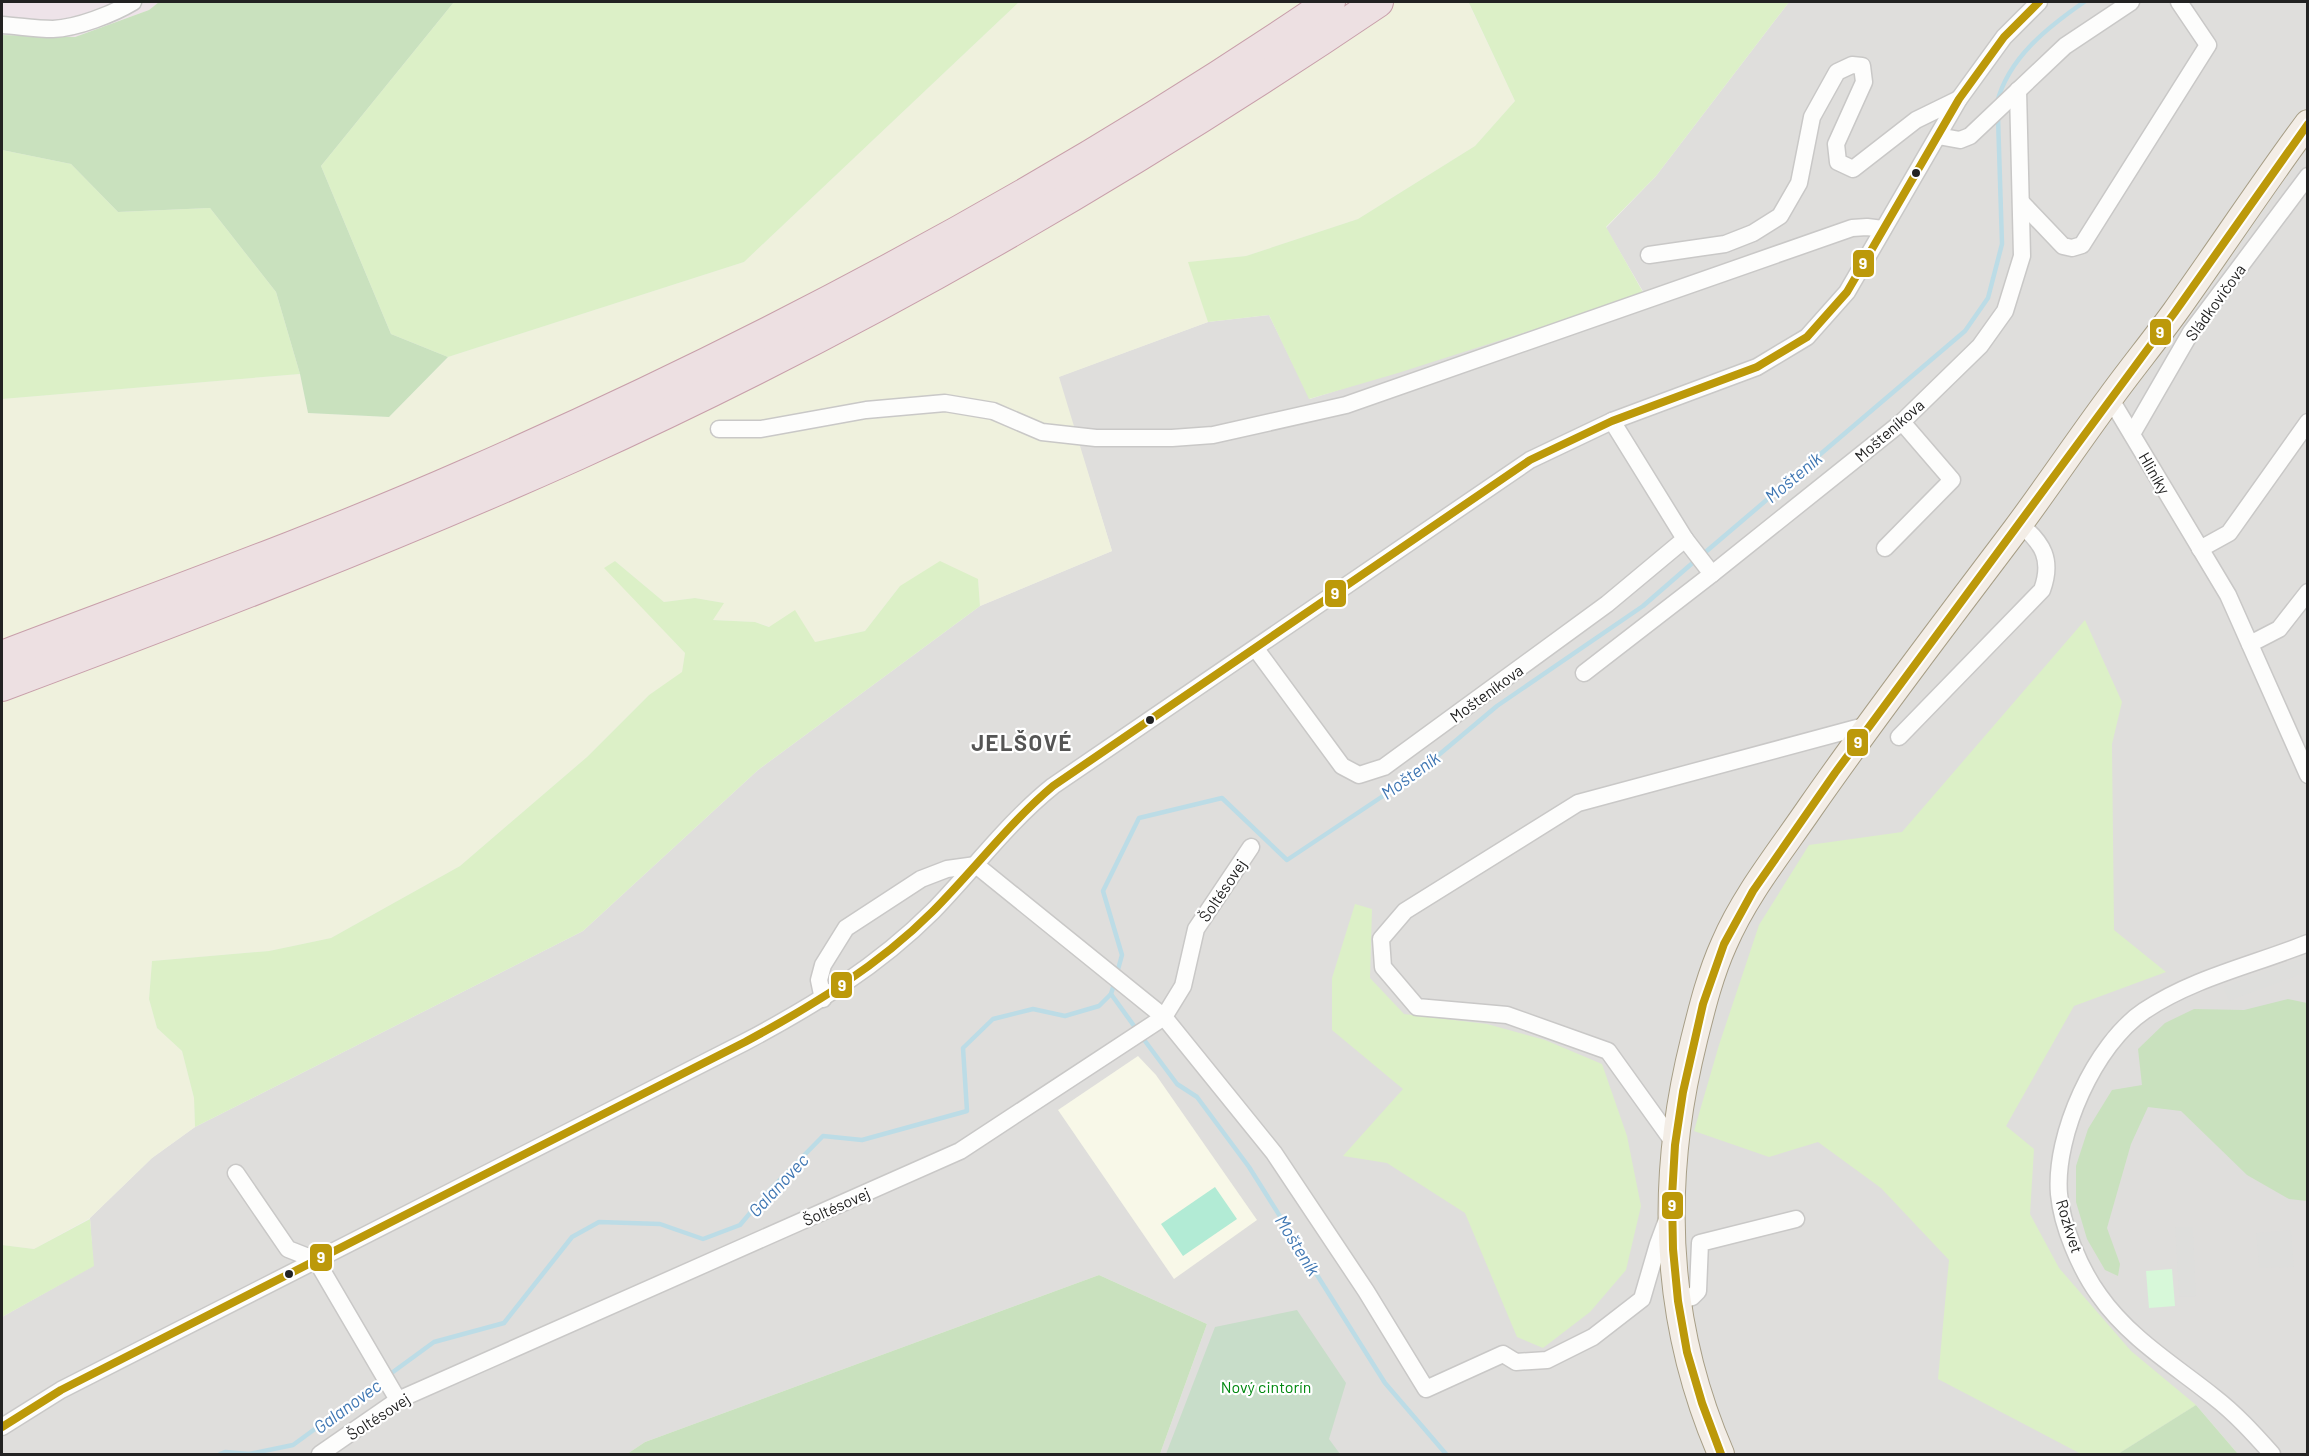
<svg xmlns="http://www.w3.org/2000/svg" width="2309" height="1456" font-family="Barlow,sans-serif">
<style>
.residential{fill:#dfdedc}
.industrial{fill:#eee3e9}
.education{fill:#f8f8e8}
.religious{fill:#dededc}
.farmland{fill:#eff1dd}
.grass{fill:#dcf0c7}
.forest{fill:#c9e1be}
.cemetery{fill:#c8ddc9}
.park{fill:#d7f8d9}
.pitch{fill:#b2ebd5}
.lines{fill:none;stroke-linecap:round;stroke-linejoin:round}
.stream{stroke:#bcdce6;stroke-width:4.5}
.minor-casing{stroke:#c9c8c7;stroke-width:19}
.primary-casing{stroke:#a79e86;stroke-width:28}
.motorway-casing{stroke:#c89faa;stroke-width:32}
.minor{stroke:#fdfdfc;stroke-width:16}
.primary{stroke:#f3ede6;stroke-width:26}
.motorway{stroke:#ede0e2;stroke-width:30}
.bus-1-casing{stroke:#fff;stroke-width:12}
.bus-1{stroke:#bc990a;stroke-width:8}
.bus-dot{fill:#222;stroke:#fff;stroke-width:2}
.labels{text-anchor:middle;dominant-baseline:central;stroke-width:4.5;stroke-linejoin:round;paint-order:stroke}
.street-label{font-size:16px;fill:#222;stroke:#fff}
.park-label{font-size:16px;fill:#028911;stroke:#fff}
.water-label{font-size:18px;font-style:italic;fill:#4077b3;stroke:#fff}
.district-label{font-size:22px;font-weight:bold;letter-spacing:1.5px;fill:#555;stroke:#fff}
.line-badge{stroke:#fff;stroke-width:2}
.badge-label{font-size:16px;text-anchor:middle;font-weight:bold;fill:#fff}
</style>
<rect width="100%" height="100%" fill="#f0efeb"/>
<path class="residential" d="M 1789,2 L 2307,2 L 2307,1454 L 2238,1454 L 2196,1405 L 2118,1454 L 1160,1454 L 1207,1324 L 1099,1275 L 645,1442 L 627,1454 L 2,1454 L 2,1317 L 93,1266 L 90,1218 L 152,1158 L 195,1127 L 583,931 L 758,770 L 980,606 L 1112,551 L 1058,377 L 1208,322 L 1269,315 L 1310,399 L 1644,293 L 1606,228 L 1656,176 Z"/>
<path class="industrial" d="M 2,2 L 159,2 L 149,10 L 75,37 L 2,35 Z"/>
<path class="education" d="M 1138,1056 L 1156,1075 L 1257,1220 L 1174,1279 L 1058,1110 Z"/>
<g class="religious">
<path d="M 2307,956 L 2307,972 L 2229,1001 L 2223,987 Z"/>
<path d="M 2175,1227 L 2193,1227 L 2196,1296 L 2179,1297 Z"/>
<path d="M 2291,1230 L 2294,1267 L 2259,1268 L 2256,1233 Z"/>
</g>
<path class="farmland" d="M 1019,2 L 1471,2 L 1469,4 L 1515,101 L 1475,146 L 1358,219 L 1246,256 L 1189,262 L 1208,322 L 1059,377 L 1112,551 L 980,606 L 978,579 L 900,586 L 865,631 L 815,642 L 755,622 L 713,620 L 723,603 L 695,598 L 664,602 L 615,561 L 605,568 L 685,653 L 682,673 L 649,695 L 587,757 L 460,866 L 331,938 L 269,951 L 152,961 L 149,999 L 157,1028 L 182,1051 L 194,1098 L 195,1127 L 152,1158 L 90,1218 L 34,1249 L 2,1245 L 2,399 L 300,374 L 308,413 L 389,417 L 448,357 L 744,262 Z"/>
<g class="grass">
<path d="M 454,2 L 1019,2 L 744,262 L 448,357 L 391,334 L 321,166 Z"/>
<path d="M 1471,2 L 1789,2 L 1656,176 L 1606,227 L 1644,294 L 1398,373 L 1309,399 L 1269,315 L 1208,322 L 1188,262 L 1246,256 L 1358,219 L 1475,146 L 1515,101 L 1469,3 Z"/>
<path d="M 2,150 L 71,164 L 118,212 L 210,208 L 276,292 L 300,374 L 2,399 Z"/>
<path d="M 615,561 L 664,602 L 695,598 L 724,603 L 713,620 L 755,622 L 769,627 L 795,610 L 815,642 L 865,631 L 900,586 L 940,561 L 978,579 L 980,606 L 758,770 L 583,931 L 195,1127 L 194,1098 L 182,1051 L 157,1028 L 149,999 L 152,961 L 269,951 L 331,938 L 460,866 L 587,757 L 649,695 L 682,672 L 685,653 L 604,568 Z"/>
<path d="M 2085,620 L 2122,702 L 2112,744 L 2114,930 L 2166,972 L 2074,1006 L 2006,1126 L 2034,1149 L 2030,1214 L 2059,1268 L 2131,1351 L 2196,1405 L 2118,1454 L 2081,1454 L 1938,1379 L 1949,1260 L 1881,1188 L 1818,1142 L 1769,1157 L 1694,1131 L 1719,1045 L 1759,925 L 1809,845 L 1902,832 Z"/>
<path d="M 1355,904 L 1372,909 L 1370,978 L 1404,1014 L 1487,1024 L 1545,1040 L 1602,1064 L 1627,1136 L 1641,1206 L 1626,1270 L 1590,1312 L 1543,1348 L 1517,1337 L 1465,1213 L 1387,1163 L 1343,1156 L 1403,1089 L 1332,1030 L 1332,978 Z"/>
<path d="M 90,1219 L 94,1266 L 2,1317 L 2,1245 L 34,1249 Z"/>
</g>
<g class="forest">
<path d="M 159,2 L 454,2 L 321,166 L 391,334 L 448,357 L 389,417 L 308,413 L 300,374 L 276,292 L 210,208 L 118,212 L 71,164 L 2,150 L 2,35 L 75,37 L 149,10 Z"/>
<path d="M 2288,999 L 2307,1003 L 2307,1201 L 2289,1199 L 2247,1175 L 2181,1111 L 2148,1107 L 2131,1144 L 2107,1228 L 2120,1264 L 2118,1276 L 2105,1270 L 2087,1239 L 2076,1202 L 2076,1166 L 2088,1129 L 2112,1090 L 2142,1085 L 2138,1049 L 2165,1023 L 2194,1009 L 2244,1010 Z"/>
<path d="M 1099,1275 L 1207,1324 L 1160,1454 L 627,1454 L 645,1442 Z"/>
<path d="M 2196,1405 L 2238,1454 L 2118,1454 Z"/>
</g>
<path class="cemetery" d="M 1297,1310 L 1346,1383 L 1329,1439 L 1340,1454 L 1166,1454 L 1215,1327 Z"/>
<path class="park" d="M 2172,1269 L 2175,1306 L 2149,1308 L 2146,1271 Z"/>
<path class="pitch" d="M 1215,1187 L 1237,1219 L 1183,1256 L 1161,1224 Z"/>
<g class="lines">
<g class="stream">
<path d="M 1997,103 C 2008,58 2048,27 2084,2"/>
<path d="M 1702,555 L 1965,331 L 1988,298 L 2002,244 L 1998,117"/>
<path d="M 1117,973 L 1122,955 L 1103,891 L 1139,818 L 1222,798 L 1287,860 L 1416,774 L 1497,706 L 1643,606 L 1696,560"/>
<path d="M 1115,981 L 1111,994 L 1137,1030"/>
<path d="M 1142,1037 L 1177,1084 L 1197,1097 L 1249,1167 L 1385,1383 L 1446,1454"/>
<path d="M 220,1454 L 225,1452 L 249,1454 L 293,1445 L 434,1342 L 504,1323 L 572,1237 L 599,1222 L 660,1224 L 703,1239 L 740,1225 L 767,1193 L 823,1136 L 862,1140 L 967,1111 L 963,1048 L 993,1019 L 1033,1009 L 1065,1016 L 1099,1006 L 1111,994"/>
</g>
<defs>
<g id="minor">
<path d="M 2,25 C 18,26 36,29 53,29 C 77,28 113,14 133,2"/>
<path d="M 1938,136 L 1960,140 L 1970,136 L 2065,46 L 2131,2"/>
<path d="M 2021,202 L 2063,246 L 2072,248 L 2082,245 L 2208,45 L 2179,2"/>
<path d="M 1649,255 L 1725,244 L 1753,233 L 1780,216 L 1799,183 L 1812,117 L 1837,72 L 1852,65 L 1862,66 L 1864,82 L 1836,144 L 1838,162 L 1853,169 L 1916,120 L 1959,99"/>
<path d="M 2110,398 L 2228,595 L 2308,775"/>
<path d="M 719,429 L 761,429 L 866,410 L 945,403 L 993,411 L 1042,432 L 1096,438 L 1172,438 L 1213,435 L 1346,405 L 1852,228 L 1867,227 L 1883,229"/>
<path d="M 2132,434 L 2191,332 L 2308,176"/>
<path d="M 1685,539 L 1712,574"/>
<path d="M 1885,548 L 1952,480 L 1902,422"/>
<path d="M 2200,549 L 2229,533 L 2308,422"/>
<path d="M 2250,644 L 2279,629 L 2308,592"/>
<path d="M 1256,649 L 1342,766 L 1359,775 L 1384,767 L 1607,604 L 1685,539 L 1612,421"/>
<path d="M 1584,673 L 1712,574 L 1902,422 L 1980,346 L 2005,311 L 2022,256 L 2018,90"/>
<path d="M 1899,737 L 2042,590 C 2053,560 2043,543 2020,524"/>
<path d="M 823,999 L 819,980 L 823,965 L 846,928 L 921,879 L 947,869 L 976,865 L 1164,1017 L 1274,1153 L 1366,1291 L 1426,1389 L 1503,1354 L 1516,1362 L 1547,1360 L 1593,1337 L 1642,1299 L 1658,1244 L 1668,1217"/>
<path d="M 1674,1143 L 1608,1051 L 1507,1015 L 1417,1007 L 1383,967 L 1381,939 L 1405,911 L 1578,803 L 1868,725"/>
<path d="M 236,1173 L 288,1249 L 316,1260 L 398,1400"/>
<path d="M 1678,1301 L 1692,1297 L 1698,1291 L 1700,1243 L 1796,1219"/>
<path d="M 2,1427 L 61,1390 L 745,1042 C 813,1006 878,966 933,911 C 973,870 1008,822 1053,786 L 1530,460 L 1612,421 L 1757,367 L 1807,337 L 1847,292 L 1959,99 L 2004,37 L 2039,2"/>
<path d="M 320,1454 L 398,1400 L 960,1151 L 1164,1017 L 1183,986 L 1196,929 L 1251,847"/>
<path d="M 2272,1454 C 2254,1434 2236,1414 2214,1397 C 2174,1365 2129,1338 2099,1295 C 2080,1269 2062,1226 2059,1194 C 2054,1135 2095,1044 2144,1011 C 2193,978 2253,965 2308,943"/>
</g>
<path id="primary" d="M 1721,1454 C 1663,1320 1659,1180 1694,1040 C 1702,1008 1710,975 1724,944 C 1745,895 1780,852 1810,808 C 1876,713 1946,622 2016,529 C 2048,486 2078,441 2110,398 C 2131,369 2154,341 2175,312 C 2220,249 2262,185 2308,123"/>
<g id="motorway">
<path d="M 2,656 C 157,597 315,541 467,474 C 768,342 1059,187 1330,2"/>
<path d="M 2,686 C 195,614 388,540 577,455 C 857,328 1124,174 1378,2"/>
</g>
</defs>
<use href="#minor" class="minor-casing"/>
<use href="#primary" class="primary-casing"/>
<use href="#motorway" class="motorway-casing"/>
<use href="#minor" class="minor"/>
<use href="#primary" class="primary"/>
<use href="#motorway" class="motorway"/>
<defs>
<g id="bus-1">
<path d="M 2,1427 L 61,1390 L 745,1042 C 812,1006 878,966 932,912 C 974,870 1008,824 1053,786 L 1530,460 L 1612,421 L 1757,367 L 1807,337 L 1847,292 L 1959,99 L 2004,37 L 2039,2"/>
<path d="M 1721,1454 L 1702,1403 L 1687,1352 L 1678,1301 L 1673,1249 L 1672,1197 L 1675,1145 L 1683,1092 L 1703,1004 L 1724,944 L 1753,891 L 1835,773 L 2175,312 L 2308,124"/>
</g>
</defs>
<use href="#bus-1" class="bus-1-casing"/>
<use href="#bus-1" class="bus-1"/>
</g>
<g class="bus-dot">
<circle cx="1916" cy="173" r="5"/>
<circle cx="1150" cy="720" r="5"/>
<circle cx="289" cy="1274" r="5"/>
</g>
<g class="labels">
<g class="street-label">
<text transform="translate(2215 302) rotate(-54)">Sládkovičova</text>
<text transform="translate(1889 430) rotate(-41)">Mošteníkova</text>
<text transform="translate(2155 473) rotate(60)">Hliníky</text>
<text transform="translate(1486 693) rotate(-36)">Mošteníkova</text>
<text transform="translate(1222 890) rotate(-56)">Šoltésovej</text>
<text transform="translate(836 1206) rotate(-24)">Šoltésovej</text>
<text transform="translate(2070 1226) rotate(73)">Rozkvet</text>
<text transform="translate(378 1416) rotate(-33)">Šoltésovej</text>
</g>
<g class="park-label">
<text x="1266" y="1386">Nový cintorín</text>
</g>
<g class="water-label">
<text transform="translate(1793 477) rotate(-40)">Mošteník</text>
<text transform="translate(1410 775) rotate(-36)">Mošteník</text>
<text transform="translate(778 1185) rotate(-47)">Galanovec</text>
<text transform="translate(1298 1245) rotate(58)">Mošteník</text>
<text transform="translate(347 1406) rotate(-36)">Galanovec</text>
</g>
<g class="district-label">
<text x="1022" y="742">JELŠOVÉ</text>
</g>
</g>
<g class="line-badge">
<rect x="1852" y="249" width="23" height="29" rx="6" fill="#bc990a"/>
<rect x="2149" y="318" width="23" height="28" rx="6" fill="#bc990a"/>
<rect x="1324" y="579" width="23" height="29" rx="6" fill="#bc990a"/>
<rect x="1846" y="728" width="23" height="29" rx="6" fill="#bc990a"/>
<rect x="830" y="971" width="23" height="28" rx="6" fill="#bc990a"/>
<rect x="1661" y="1191" width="23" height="29" rx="6" fill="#bc990a"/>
<rect x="309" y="1243" width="24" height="29" rx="6" fill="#bc990a"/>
</g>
<g class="badge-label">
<text x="1863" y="269">9</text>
<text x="2160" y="338">9</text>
<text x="1335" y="599">9</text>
<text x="1858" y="748">9</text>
<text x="842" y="991">9</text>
<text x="1672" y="1211">9</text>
<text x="321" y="1263">9</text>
</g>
<rect width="2309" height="1456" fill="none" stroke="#222222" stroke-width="6"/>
</svg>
